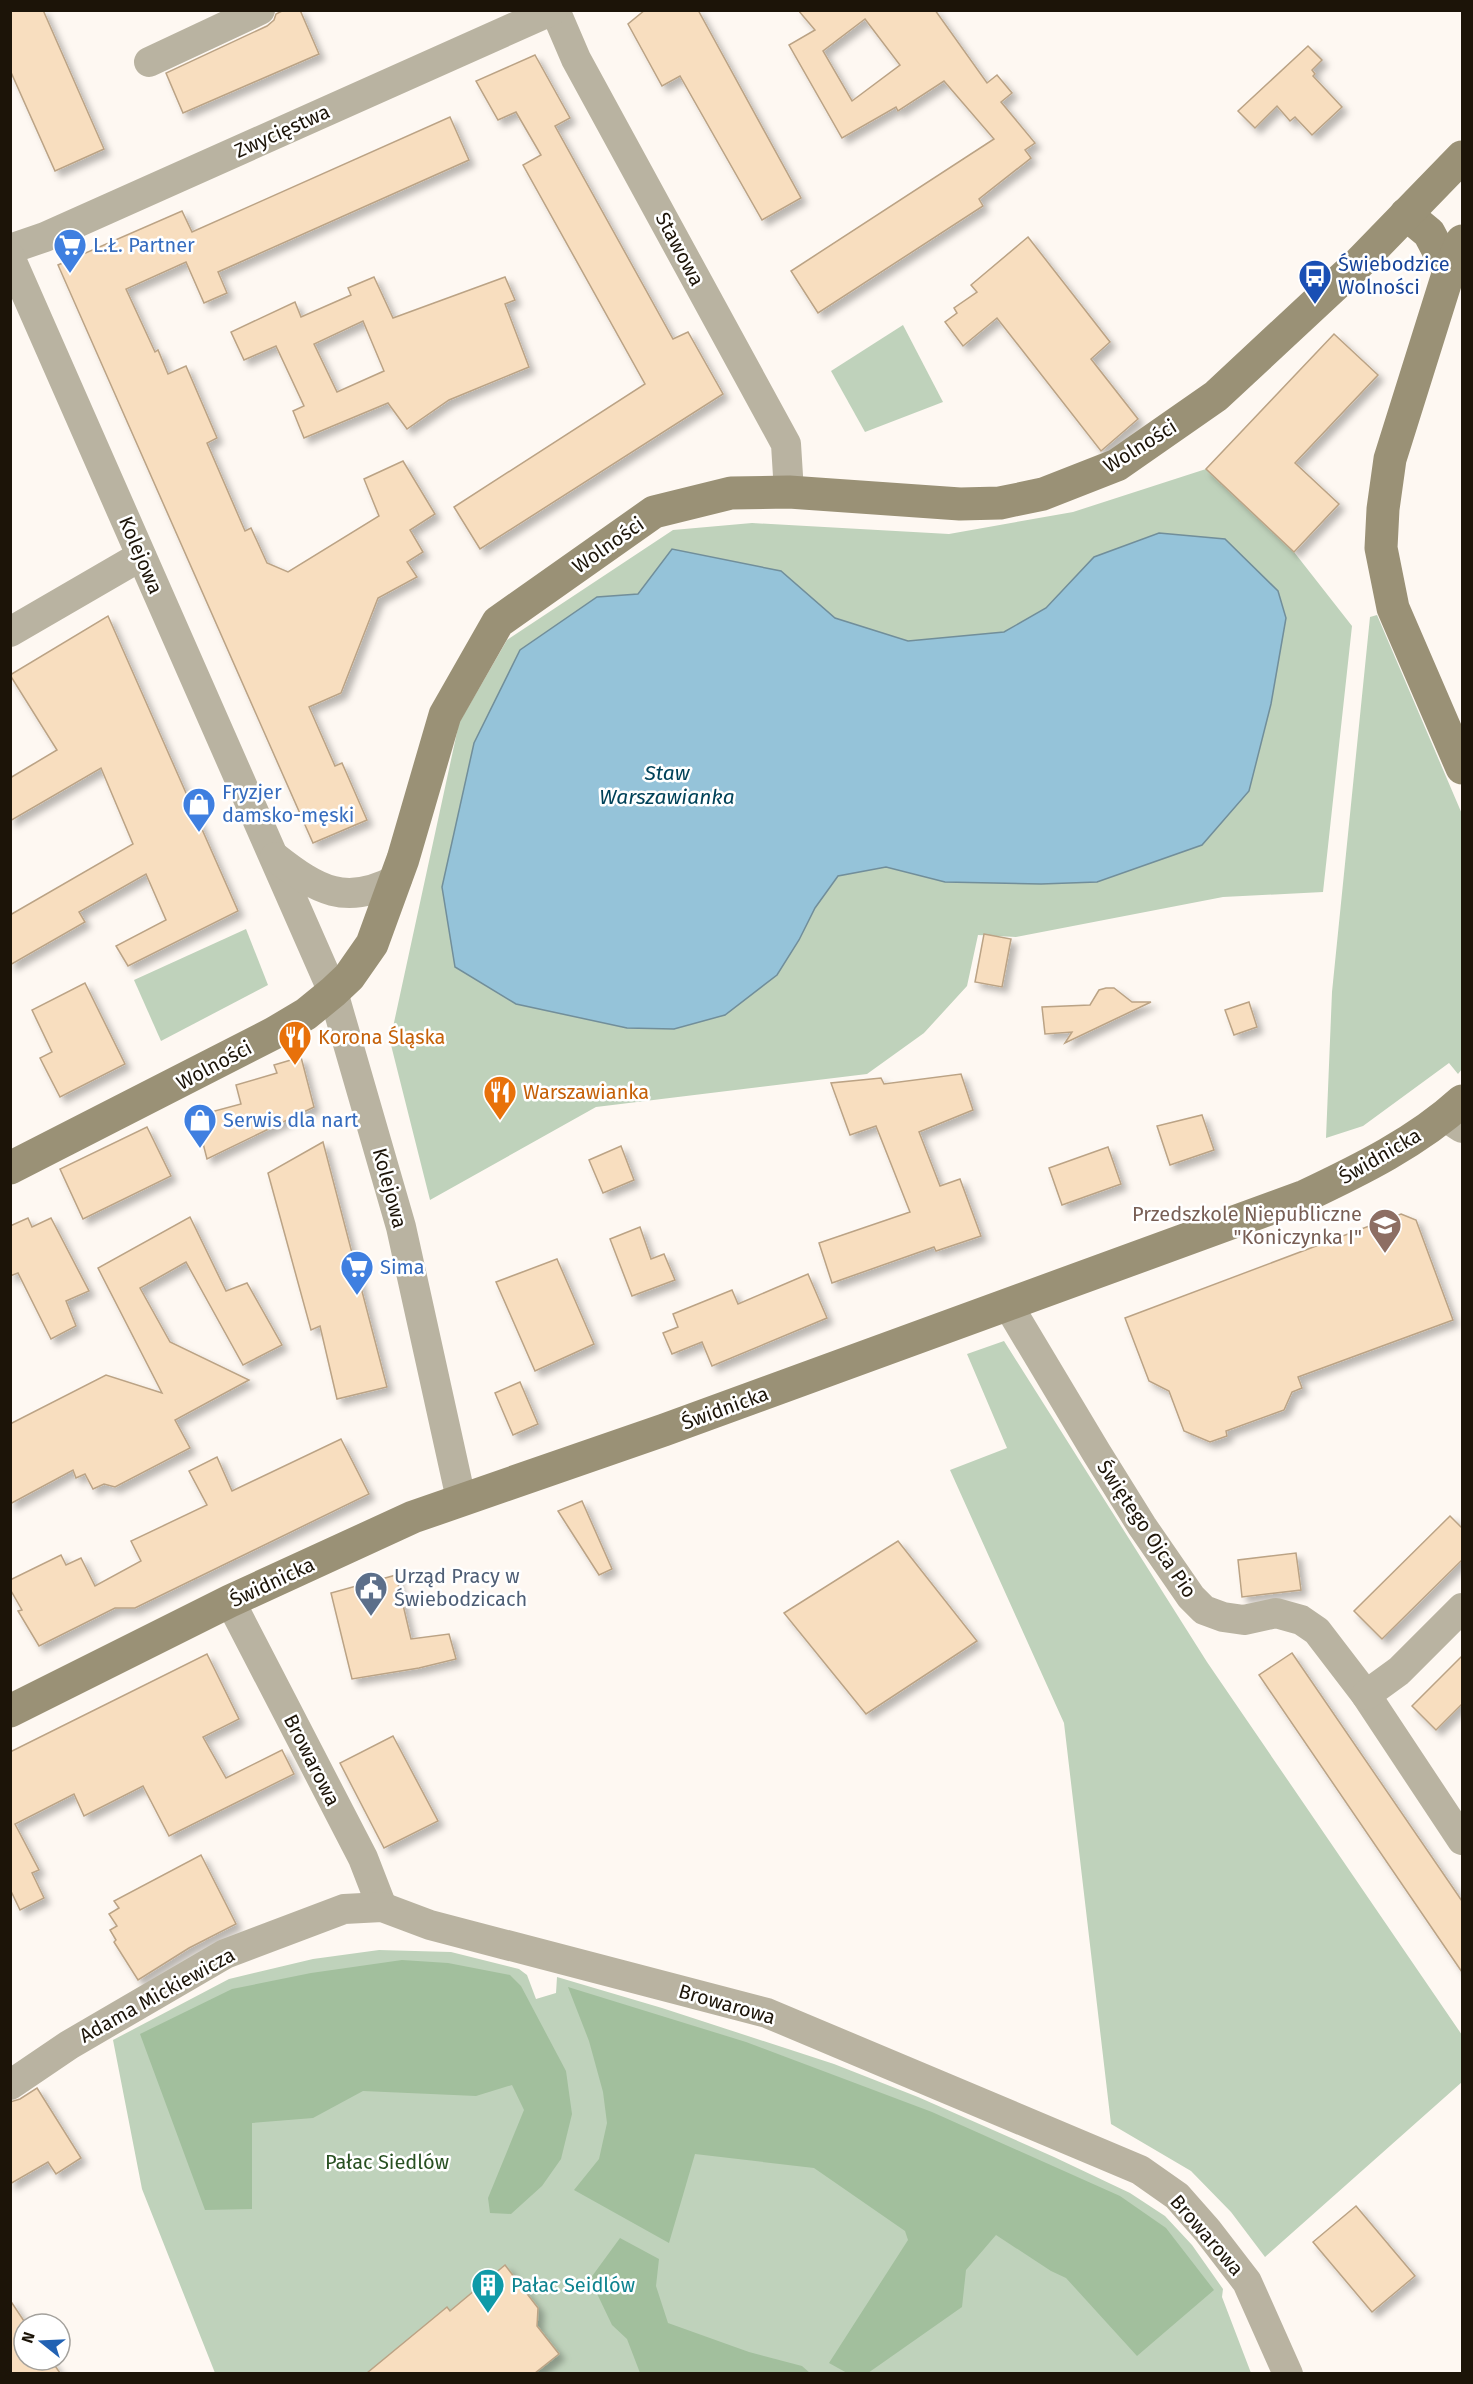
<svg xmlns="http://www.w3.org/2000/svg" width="1473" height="2384" font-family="'Fira Sans',sans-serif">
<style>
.green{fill:#bfd2bb}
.forest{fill:#a2bf9d}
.water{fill:#95c3d9;stroke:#718e9a;stroke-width:1.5}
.building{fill:#f8debf;stroke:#bba385;stroke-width:1.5;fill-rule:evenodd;filter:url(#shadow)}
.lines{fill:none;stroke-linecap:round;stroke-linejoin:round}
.street{stroke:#b9b3a1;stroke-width:30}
.secondary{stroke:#9a9176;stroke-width:33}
.labels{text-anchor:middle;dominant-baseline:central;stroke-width:5;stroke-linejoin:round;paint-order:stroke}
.street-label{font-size:20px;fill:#1c1408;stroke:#fff}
.shop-label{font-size:20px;fill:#366cbe;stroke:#fff;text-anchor:start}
.transit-label{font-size:20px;fill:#164399;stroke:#fff;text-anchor:start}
.food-label{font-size:20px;fill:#c56008;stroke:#fff;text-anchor:start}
.education-label{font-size:20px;fill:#785e54;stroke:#fff;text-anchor:end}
.service-label{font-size:20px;fill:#4e5e75;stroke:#fff;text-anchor:start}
.park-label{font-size:20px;fill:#285021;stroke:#fff}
.culture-label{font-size:20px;fill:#0d838f;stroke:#fff;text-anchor:start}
.water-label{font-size:21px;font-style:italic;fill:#004259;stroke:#fff}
</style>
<defs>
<filter id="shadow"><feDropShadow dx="5.5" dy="5.5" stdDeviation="3" flood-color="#0004"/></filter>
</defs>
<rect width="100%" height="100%" fill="#fef8f2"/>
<g class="green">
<path d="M 903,325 L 943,402 L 865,432 L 831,371 Z"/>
<path d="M 1206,469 L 1294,552 L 1352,626 L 1323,892 L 1223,897 L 1016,937 L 978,935 L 967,986 L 924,1033 L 867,1074 L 596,1107 L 430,1200 L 390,1041 L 459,723 L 507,640 L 673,530 L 752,523 L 949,534 L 1073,512 Z"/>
<path d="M 1377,615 L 1462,814 L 1462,1069 L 1458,1074 L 1449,1063 L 1363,1126 L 1326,1138 L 1332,992 L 1370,617 Z"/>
<path d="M 246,929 L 268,985 L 161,1041 L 134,980 Z"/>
<path d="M 1004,1341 L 1207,1662 L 1462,2035 L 1462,2082 L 1265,2257 L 1231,2212 L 1191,2171 L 1111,2124 L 1064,1723 L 950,1470 L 1007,1448 L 967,1354 Z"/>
<path d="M 379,1950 L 451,1952 L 519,1969 L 527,1975 L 536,1999 L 556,1993 L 557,1977 L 662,2008 L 834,2064 L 918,2097 L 1054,2157 L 1130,2193 L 1165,2216 L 1192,2245 L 1223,2289 L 1222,2297 L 1251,2373 L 215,2373 L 142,2189 L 113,2040 L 229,1979 L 313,1959 Z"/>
</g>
<g class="forest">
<path d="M 402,1960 L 448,1963 L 510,1975 L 521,1986 L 566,2071 L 572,2114 L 561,2159 L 542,2186 L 511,2214 L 490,2213 L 488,2198 L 524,2110 L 512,2085 L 476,2096 L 363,2091 L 313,2118 L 252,2123 L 252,2209 L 205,2210 L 140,2034 L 232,1989 L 311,1973 Z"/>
<path d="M 568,1987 L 746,2042 L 932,2112 L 1120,2196 L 1166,2228 L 1214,2290 L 1137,2356 L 1066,2278 L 1051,2271 L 996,2235 L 966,2270 L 962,2307 L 868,2373 L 847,2373 L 829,2363 L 908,2240 L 905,2231 L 814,2168 L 695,2154 L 669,2243 L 574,2190 L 599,2159 L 607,2123 L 603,2092 L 589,2041 Z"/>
<path d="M 620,2238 L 659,2259 L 656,2286 L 668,2323 L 749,2352 L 802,2366 L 810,2373 L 640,2373 L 627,2339 L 612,2325 L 590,2279 Z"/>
</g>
<path class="water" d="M 1159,533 L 1225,539 L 1278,591 L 1286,618 L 1271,704 L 1249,791 L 1202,845 L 1097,882 L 1041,884 L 945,882 L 886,867 L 838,876 L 815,908 L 799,940 L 777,975 L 725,1015 L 674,1029 L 627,1028 L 516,1004 L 455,967 L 442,887 L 474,743 L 520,650 L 597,597 L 638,594 L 672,549 L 781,571 L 835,618 L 908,641 L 1004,632 L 1046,608 L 1094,557 Z"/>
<g class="building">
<path d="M 10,10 L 43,10 L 104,149 L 55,171 L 10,70 Z"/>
<path d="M 284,10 L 300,10 L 319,54 L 183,113 L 166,73 L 267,26 L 274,20 L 276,14 Z"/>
<path d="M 645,10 L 698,10 L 801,198 L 762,220 L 680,76 L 662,86 L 628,24 Z"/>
<path d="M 798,10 L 935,10 L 987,83 L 997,75 L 1012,93 L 1001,102 L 1035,143 L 1025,150 L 1031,158 L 979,199 L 983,206 L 818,313 L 791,271 L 994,139 L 944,81 L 898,111 L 896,107 L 842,138 L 789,45 L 815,30 ZM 865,19 L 900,65 L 852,101 L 823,51 Z"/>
<path d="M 1308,46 L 1322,60 L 1312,70 L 1315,74 L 1313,76 L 1342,107 L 1312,135 L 1295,117 L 1290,121 L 1277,106 L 1255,128 L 1238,111 Z"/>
<path d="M 535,55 L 570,118 L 555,126 L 673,339 L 688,332 L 723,394 L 480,549 L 454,507 L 645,384 L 523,165 L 541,155 L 516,112 L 498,120 L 476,81 Z"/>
<path d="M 450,117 L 469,160 L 218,272 L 227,293 L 204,303 L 186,262 L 126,289 L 155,352 L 158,350 L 168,374 L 186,366 L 217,438 L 207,443 L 245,531 L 251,528 L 267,563 L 288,572 L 379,516 L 364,479 L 403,461 L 435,514 L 410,530 L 423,552 L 407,562 L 417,577 L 378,598 L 341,693 L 309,707 L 335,766 L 342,763 L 367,820 L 313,843 L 58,265 L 182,211 L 192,232 Z"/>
<path d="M 1028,237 L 1110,342 L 1091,359 L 1138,419 L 1101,451 L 997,318 L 963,346 L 945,322 L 957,313 L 954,308 L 977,292 L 971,285 Z"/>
<path d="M 374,277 L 393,318 L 505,277 L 515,300 L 505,304 L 529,367 L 449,400 L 407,429 L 388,403 L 304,438 L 293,411 L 304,406 L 276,346 L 244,360 L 231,332 L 295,302 L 301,317 L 351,295 L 348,288 ZM 363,321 L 384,371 L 337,392 L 314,344 Z"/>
<path d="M 1334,334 L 1378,375 L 1295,463 L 1339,504 L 1294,552 L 1206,469 Z"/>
<path d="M 108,616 L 238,911 L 128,966 L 116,946 L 166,920 L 146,874 L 79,912 L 85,922 L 10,965 L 10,915 L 133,844 L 101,768 L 10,821 L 10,778 L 57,750 L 10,675 Z"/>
<path d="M 984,934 L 1011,939 L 1002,987 L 975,982 Z"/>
<path d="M 85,983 L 125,1064 L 60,1097 L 40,1058 L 52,1052 L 32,1010 Z"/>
<path d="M 1106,988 L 1114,988 L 1132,1002 L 1151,1002 L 1065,1043 L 1072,1032 L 1045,1034 L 1042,1007 L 1090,1005 L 1099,990 Z"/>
<path d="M 1249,1002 L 1257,1027 L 1234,1035 L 1225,1010 Z"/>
<path d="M 301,1057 L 314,1107 L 207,1159 L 196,1116 L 241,1104 L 236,1085 L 277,1073 L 274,1065 Z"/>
<path d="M 961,1074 L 973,1110 L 919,1132 L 940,1186 L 960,1179 L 981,1236 L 936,1251 L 934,1247 L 832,1283 L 819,1243 L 910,1212 L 876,1126 L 850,1135 L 831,1083 L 881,1078 L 884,1084 Z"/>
<path d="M 1202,1115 L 1214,1150 L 1170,1165 L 1157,1126 Z"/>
<path d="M 147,1127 L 171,1176 L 83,1219 L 60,1169 Z"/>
<path d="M 323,1142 L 387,1387 L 337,1399 L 320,1326 L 311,1330 L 268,1173 Z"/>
<path d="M 621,1146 L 634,1180 L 603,1193 L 589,1160 Z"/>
<path d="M 1108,1147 L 1121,1184 L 1062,1205 L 1049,1168 Z"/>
<path d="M 1401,1214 L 1416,1220 L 1453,1320 L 1298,1377 L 1302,1388 L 1292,1392 L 1284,1410 L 1226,1431 L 1227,1436 L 1210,1442 L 1184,1431 L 1169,1391 L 1149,1381 L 1125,1318 Z"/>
<path d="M 190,1217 L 226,1291 L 247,1283 L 282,1345 L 243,1365 L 186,1262 L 140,1288 L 170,1342 L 249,1380 L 175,1420 L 190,1448 L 115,1487 L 104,1484 L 93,1489 L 85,1474 L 76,1478 L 73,1470 L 10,1504 L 10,1424 L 106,1375 L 162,1393 L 98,1268 Z"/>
<path d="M 28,1218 L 32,1227 L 51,1218 L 89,1291 L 66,1301 L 76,1326 L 51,1339 L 18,1273 L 10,1276 L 10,1226 Z"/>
<path d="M 640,1227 L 651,1259 L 664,1254 L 675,1280 L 632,1296 L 610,1239 Z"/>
<path d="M 557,1259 L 594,1344 L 535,1371 L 496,1282 Z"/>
<path d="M 808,1274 L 827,1318 L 712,1366 L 702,1342 L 672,1354 L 663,1333 L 678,1327 L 673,1314 L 732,1290 L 738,1304 Z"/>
<path d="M 520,1382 L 538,1424 L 513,1435 L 495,1393 Z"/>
<path d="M 341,1439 L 369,1494 L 135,1608 L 115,1608 L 39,1646 L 18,1611 L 22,1610 L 10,1589 L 10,1580 L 61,1555 L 66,1565 L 81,1558 L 95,1586 L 141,1561 L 131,1541 L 207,1505 L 189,1471 L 217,1457 L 232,1491 Z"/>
<path d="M 582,1501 L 612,1569 L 599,1575 L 558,1511 Z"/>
<path d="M 1450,1516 L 1462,1528 L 1462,1560 L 1382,1639 L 1354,1611 Z"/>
<path d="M 898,1541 L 977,1641 L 866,1714 L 784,1613 Z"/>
<path d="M 1296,1553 L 1301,1590 L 1242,1597 L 1238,1560 Z"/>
<path d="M 396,1575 L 411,1639 L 449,1634 L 456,1659 L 419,1668 L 352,1679 L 331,1593 Z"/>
<path d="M 1292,1653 L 1462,1901 L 1462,1972 L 1259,1675 Z"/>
<path d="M 207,1654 L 239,1719 L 203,1737 L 226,1778 L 282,1750 L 294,1774 L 169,1836 L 143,1786 L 84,1816 L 74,1794 L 15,1824 L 39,1870 L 32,1873 L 44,1898 L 20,1910 L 10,1889 L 10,1752 Z"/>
<path d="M 1462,1656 L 1462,1704 L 1436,1730 L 1412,1706 Z"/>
<path d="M 393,1736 L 438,1821 L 384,1848 L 340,1763 Z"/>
<path d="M 201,1855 L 236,1924 L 189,1948 L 138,1980 L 114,1942 L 116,1940 L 110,1930 L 117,1926 L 109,1914 L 119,1908 L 114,1901 Z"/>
<path d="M 37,2088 L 81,2158 L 56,2174 L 48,2162 L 10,2184 L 10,2102 L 20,2099 Z"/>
<path d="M 1356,2206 L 1415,2276 L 1372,2312 L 1313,2242 Z"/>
<path d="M 505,2265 L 538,2308 L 537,2326 L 559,2354 L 535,2373 L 367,2373 L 447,2307 L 450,2311 Z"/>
<path d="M 10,2300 L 26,2324 L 24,2324 L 24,2360 L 51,2360 L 60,2373 L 10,2373 Z"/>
</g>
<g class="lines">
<g class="street">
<path d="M 555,10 L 576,59 L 786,444 L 789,492"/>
<path d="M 149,62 L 260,10"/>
<path d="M 10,249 L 45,237 L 553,10"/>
<path d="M 10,257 L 333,992 L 401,1227 L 461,1499"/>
<path d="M 10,632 L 141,556"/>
<path d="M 275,857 C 317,890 346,907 397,879"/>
<path d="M 1445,1117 L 1462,1128"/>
<path d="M 1008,1305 L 1096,1452 L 1142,1526 L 1191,1597 L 1204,1610 L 1223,1617 L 1244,1620 L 1276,1613 L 1301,1620 L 1317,1631 L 1366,1695 L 1462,1840"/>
<path d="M 230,1601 L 363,1858 L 382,1907"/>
<path d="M 1366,1695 L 1399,1671 L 1462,1608"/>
<path d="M 10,2085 L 69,2045 L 225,1954 L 344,1909 L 382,1907 L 430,1925 L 767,2013 L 1140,2170 L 1177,2196 L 1207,2230 L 1247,2282 L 1288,2374"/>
</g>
<g class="secondary">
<path d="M 1406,214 L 1429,233 L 1449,271"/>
<path d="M 1462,241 L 1449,271 L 1390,459 L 1383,509 L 1381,548 L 1393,608 L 1462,768"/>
<path d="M 10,1168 L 274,1033 L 306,1014 L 333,992 L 349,977 L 372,944 L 403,859 L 445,715 L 498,622 L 654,512 L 731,493 L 789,492 L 960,504 L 1000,503 L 1043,494 L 1117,465 L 1216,396 L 1360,262 L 1462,157"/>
<path d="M 10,1711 L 230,1601 L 413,1517 L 664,1430 L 1305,1196 C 1360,1170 1417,1142 1462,1101"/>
</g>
</g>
<defs>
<symbol id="supermarket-pin" viewBox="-11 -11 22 30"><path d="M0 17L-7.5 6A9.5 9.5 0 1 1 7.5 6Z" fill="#3f7fe0" stroke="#fff"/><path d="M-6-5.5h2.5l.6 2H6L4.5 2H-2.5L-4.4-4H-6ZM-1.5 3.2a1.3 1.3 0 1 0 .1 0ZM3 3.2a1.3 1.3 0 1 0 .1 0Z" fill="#fff"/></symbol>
<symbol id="bus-pin" viewBox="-11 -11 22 30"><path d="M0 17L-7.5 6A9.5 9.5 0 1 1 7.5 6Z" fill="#1a4fb4" stroke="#fff"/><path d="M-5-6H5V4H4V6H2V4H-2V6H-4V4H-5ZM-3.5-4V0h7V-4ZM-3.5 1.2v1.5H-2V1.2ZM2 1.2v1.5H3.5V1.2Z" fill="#fff"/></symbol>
<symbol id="shop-pin" viewBox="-11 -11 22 30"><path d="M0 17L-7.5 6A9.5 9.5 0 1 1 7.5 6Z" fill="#3f7fe0" stroke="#fff"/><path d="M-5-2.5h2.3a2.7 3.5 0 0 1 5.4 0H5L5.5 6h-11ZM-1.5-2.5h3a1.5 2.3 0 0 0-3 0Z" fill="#fff"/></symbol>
<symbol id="restaurant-pin" viewBox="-11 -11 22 30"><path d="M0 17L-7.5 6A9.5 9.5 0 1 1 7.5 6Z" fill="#e8710a" stroke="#fff"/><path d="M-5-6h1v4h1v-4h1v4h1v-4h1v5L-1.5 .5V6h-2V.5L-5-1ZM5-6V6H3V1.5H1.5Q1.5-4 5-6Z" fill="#fff"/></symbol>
<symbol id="school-pin" viewBox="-11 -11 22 30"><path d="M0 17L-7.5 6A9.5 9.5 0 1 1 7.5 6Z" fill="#8d6e63" stroke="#fff"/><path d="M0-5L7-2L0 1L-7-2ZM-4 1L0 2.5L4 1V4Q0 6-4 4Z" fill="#fff"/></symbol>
<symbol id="civic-pin" viewBox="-11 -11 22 30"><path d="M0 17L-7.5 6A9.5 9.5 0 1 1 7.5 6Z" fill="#5c6f8a" stroke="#fff"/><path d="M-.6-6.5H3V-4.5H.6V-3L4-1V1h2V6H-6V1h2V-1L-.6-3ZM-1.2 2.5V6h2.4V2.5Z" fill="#fff"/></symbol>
<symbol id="building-pin" viewBox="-11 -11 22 30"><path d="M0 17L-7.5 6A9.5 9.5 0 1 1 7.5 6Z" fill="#0f9aa8" stroke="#fff"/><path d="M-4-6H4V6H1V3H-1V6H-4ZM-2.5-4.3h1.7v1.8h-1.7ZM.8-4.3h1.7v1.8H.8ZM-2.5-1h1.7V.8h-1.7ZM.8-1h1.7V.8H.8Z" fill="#fff"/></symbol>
</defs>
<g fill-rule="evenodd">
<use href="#supermarket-pin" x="51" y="226" width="38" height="52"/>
<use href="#bus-pin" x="1296" y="257" width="38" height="52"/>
<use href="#shop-pin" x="180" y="785" width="38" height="52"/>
<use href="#restaurant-pin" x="276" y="1018" width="38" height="52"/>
<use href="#restaurant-pin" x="481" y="1073" width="38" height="52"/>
<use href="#shop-pin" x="181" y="1101" width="38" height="52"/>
<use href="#school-pin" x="1366" y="1206" width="38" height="52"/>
<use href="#supermarket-pin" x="338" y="1248" width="38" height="52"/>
<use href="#civic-pin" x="352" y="1569" width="38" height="52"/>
<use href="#building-pin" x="469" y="2266" width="38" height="52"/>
</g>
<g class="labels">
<g class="street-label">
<text transform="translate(282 131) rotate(-24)">Zwycięstwa</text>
<text transform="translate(680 249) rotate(62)">Stawowa</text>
<text transform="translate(1140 446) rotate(-32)">Wolności</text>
<text transform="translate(608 545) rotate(-35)">Wolności</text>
<text transform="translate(141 555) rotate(67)">Kolejowa</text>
<text transform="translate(214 1065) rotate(-28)">Wolności</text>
<text transform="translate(1380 1156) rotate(-30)">Świdnicka</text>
<text transform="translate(390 1188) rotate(75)">Kolejowa</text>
<text transform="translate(725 1408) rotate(-20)">Świdnicka</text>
<text transform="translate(1147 1529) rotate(56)">Świętego Ojca Pio</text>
<text transform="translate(272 1582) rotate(-25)">Świdnicka</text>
<text transform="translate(312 1760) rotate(63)">Browarowa</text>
<text transform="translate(157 1995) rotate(-29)">Adama Mickiewicza</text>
<text transform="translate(727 2004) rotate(16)">Browarowa</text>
<text transform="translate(1207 2235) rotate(49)">Browarowa</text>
</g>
<g class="shop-label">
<text x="93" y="245">L.Ł. Partner</text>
<text x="222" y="792">Fryzjer<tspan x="222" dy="23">damsko-męski</tspan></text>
<text x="223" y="1120">Serwis dla nart</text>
<text x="380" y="1267">Sima</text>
</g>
<g class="transit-label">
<text x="1338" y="264">Świebodzice<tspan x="1338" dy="23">Wolności</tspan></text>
</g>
<g class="food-label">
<text x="318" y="1037">Korona Śląska</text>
<text x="523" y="1092">Warszawianka</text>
</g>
<g class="education-label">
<text x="1362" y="1214">Przedszkole Niepubliczne<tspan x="1362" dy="23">"Koniczynka I"</tspan></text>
</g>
<g class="service-label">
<text x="394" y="1576">Urząd Pracy w<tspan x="394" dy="23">Świebodzicach</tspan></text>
</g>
<g class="park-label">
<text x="387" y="2162">Pałac Siedlów</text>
</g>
<g class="culture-label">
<text x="511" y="2285">Pałac Seidlów</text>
</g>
<g class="water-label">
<text x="667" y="773">Staw<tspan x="667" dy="24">Warszawianka</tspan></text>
</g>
</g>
<rect width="1473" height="2384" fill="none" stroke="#1c1408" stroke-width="24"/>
<g transform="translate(42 2342) rotate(288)"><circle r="28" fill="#ffffff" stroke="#a4a19c" stroke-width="1.5"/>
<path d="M0-4.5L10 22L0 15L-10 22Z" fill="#2262b3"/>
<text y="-9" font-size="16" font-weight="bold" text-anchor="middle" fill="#1c1408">N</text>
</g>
</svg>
